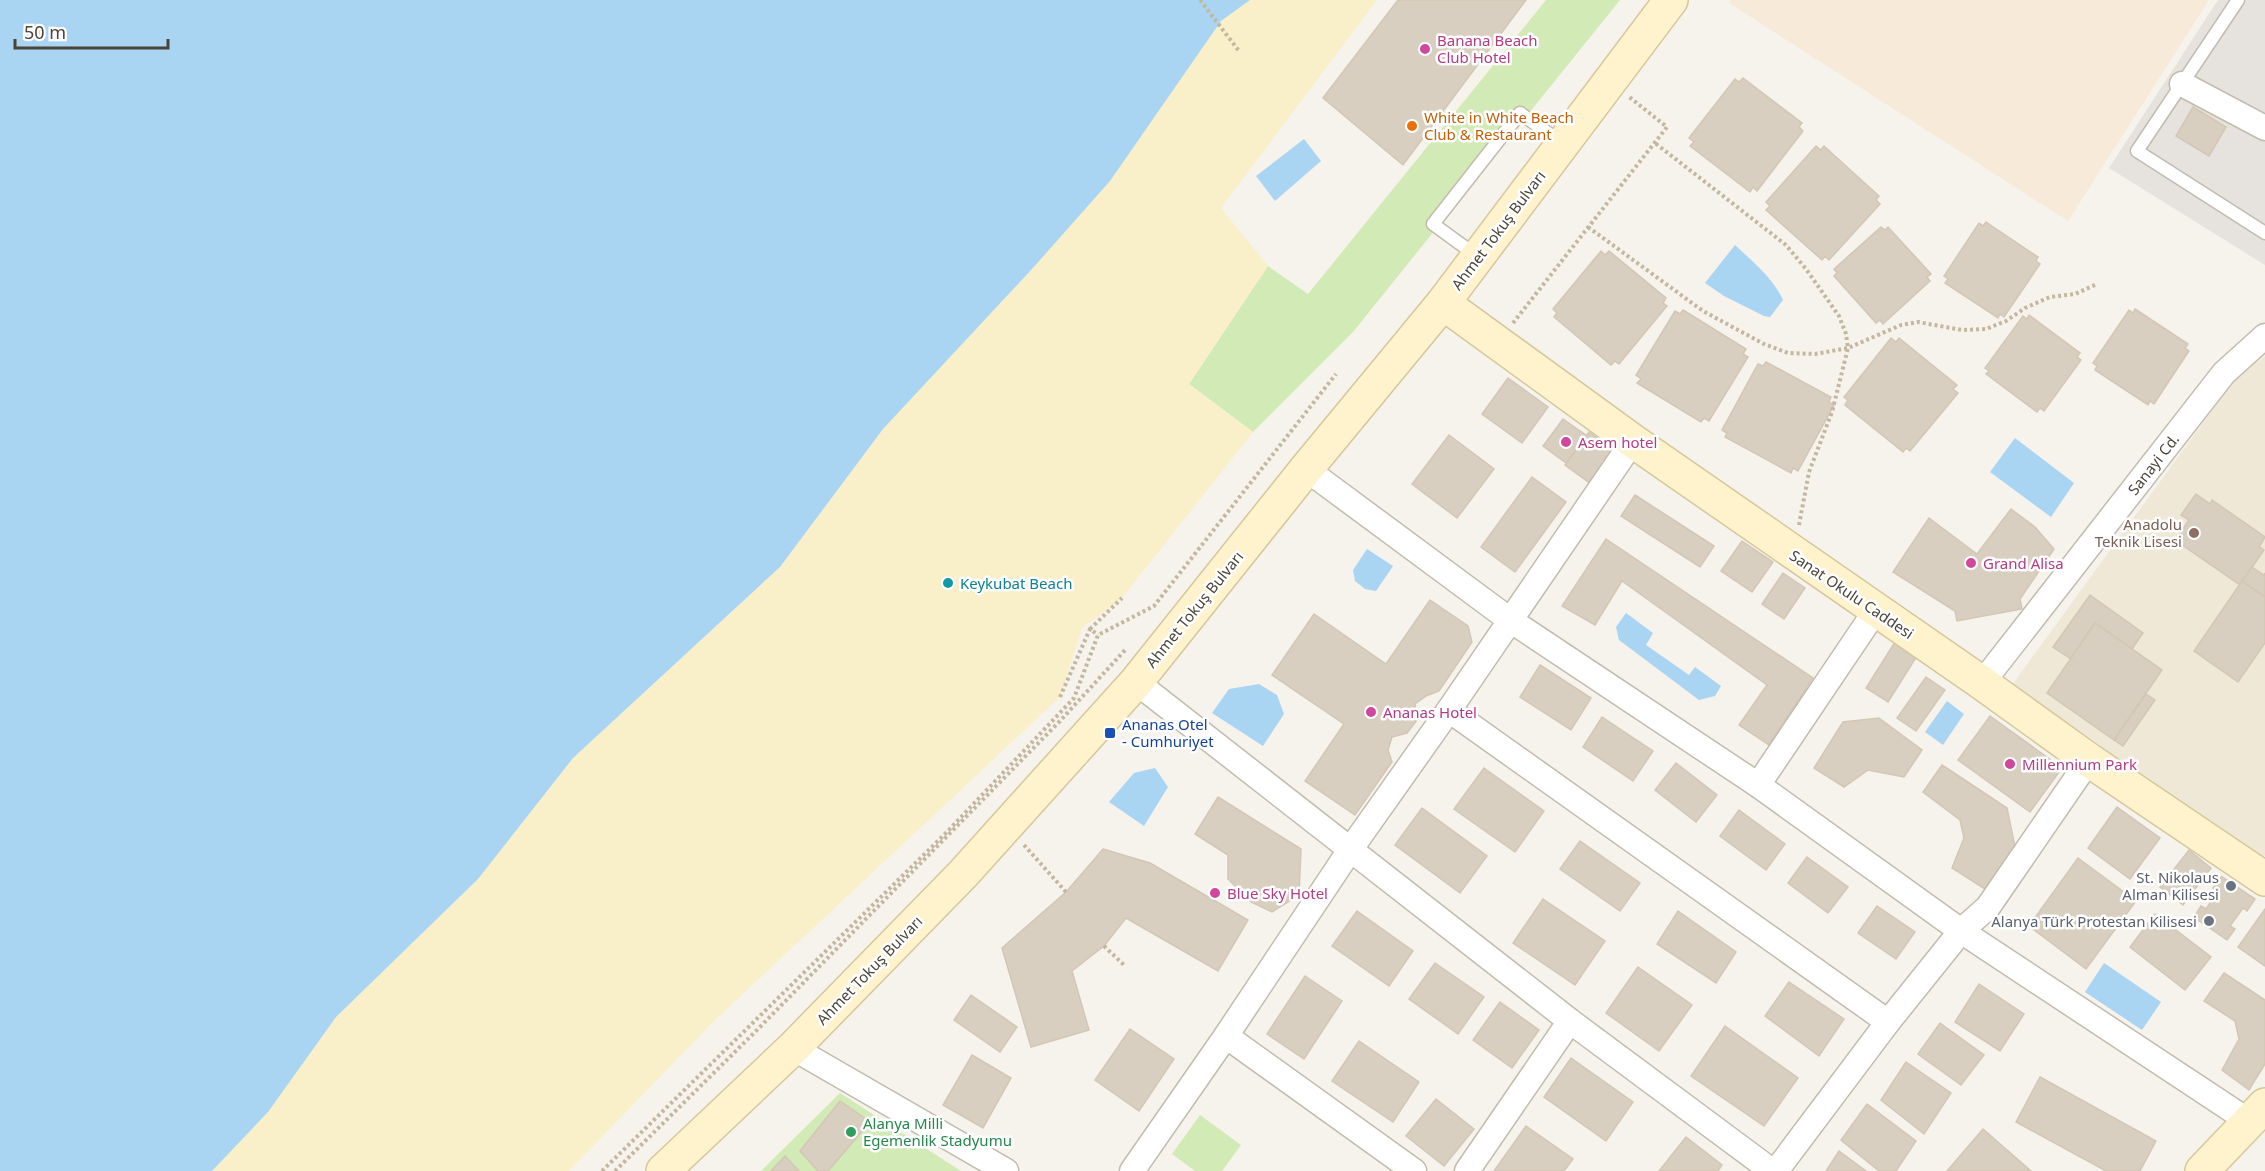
<svg xmlns="http://www.w3.org/2000/svg" width="2265" height="1171" font-family="'Noto Sans',sans-serif">
<style>
.commercial{fill:#f7ead8}
.industrial{fill:#e6e2dd}
.education{fill:#efe8d6}
.green{fill:#d2eab5}
.sand{fill:#f9efc9}
.water{fill:#a9d4f2}
.building{fill:#d8cfc1;stroke:#d3c7b4;stroke-width:1.5}
.lines{fill:none;stroke-linecap:round;stroke-linejoin:round}
.lane-casing{stroke:#c2bbae;stroke-width:15}
.street-casing{stroke:#c2bbae;stroke-width:27}
.secondary-casing{stroke:#d6c79b;stroke-width:36}
.path{stroke:#c4b79f;stroke-width:4;stroke-dasharray:3 3;stroke-linecap:butt}
.lane{stroke:#fff;stroke-width:12}
.street{stroke:#fff;stroke-width:24}
.secondary{stroke:#fff3cd;stroke-width:33}
.hotel-dot{fill:#d1479c;stroke:#fff;stroke-width:2}
.food-dot{fill:#e8710a;stroke:#fff;stroke-width:2}
.education-dot{fill:#8d6e63;stroke:#fff;stroke-width:2}
.culture-dot{fill:#0f9aa8;stroke:#fff;stroke-width:2}
.transit-dot{fill:#1a4fb4;stroke:#fff;stroke-width:2}
.worship-dot{fill:#6b7280;stroke:#fff;stroke-width:2}
.leisure-dot{fill:#2e9e5b;stroke:#fff;stroke-width:2}
.labels{text-anchor:middle;dominant-baseline:central;stroke-width:5;stroke-linejoin:round;paint-order:stroke}
.hotel-label{font-size:15px;fill:#b23c85;stroke:#fff;text-anchor:start}
.food-label{font-size:15px;fill:#c56008;stroke:#fff;text-anchor:start}
.street-label{font-size:15px;fill:#4b4439;stroke:#fff}
.education-label{font-size:15px;fill:#785e54;stroke:#fff;text-anchor:end}
.culture-label{font-size:15px;fill:#0d838f;stroke:#fff;text-anchor:start}
.transit-label{font-size:15px;fill:#164399;stroke:#fff;text-anchor:start}
.worship-label{font-size:15px;fill:#5b616d;stroke:#fff;text-anchor:end}
.leisure-label{font-size:15px;fill:#27864d;stroke:#fff;text-anchor:start}
</style>
<rect width="100%" height="100%" fill="#f6f3ec"/>
<path class="commercial" d="M 1731,0 L 2209,0 L 2068,221 L 1729,3 Z"/>
<path class="industrial" d="M 2218,0 L 2265,0 L 2265,265 L 2109,168 Z"/>
<path class="education" d="M 2265,356 L 2265,855 L 2263,858 L 2012,685 L 2234,380 Z"/>
<g class="green">
<path d="M 1546,0 L 1620,0 L 1353,332 L 1253,432 L 1189,384 L 1268,266 L 1308,294 Z"/>
<path d="M 840,1093 L 961,1171 L 761,1171 Z"/>
<path d="M 1200,1115 L 1241,1145 L 1222,1171 L 1195,1171 L 1172,1154 Z"/>
</g>
<path class="sand" d="M 1250,0 L 1377,0 L 1221,208 L 1268,266 L 1189,384 L 1253,432 L 1122,598 L 1082,628 L 1060,697 L 714,1021 L 569,1171 L 212,1171 L 268,1112 L 336,1017 L 478,879 L 573,758 L 780,567 L 883,429 L 1032,269 L 1110,181 L 1221,21 Z"/>
<g class="water">
<path d="M 0,0 L 1250,0 L 1221,21 L 1110,181 L 1032,269 L 883,429 L 780,567 L 573,758 L 478,879 L 336,1017 L 268,1112 L 212,1171 L 0,1171 Z"/>
<path d="M 1304,139 L 1321,161 L 1275,201 L 1256,176 Z"/>
<path d="M 1735,245 C 1752,261 1773,278 1783,300 L 1770,317 L 1764,316 L 1724,296 L 1705,283 Z"/>
<path d="M 2015,438 L 2074,483 L 2051,517 L 1990,472 Z"/>
<path d="M 1367,549 L 1393,566 L 1376,591 L 1365,589 L 1355,581 L 1353,570 Z"/>
<path d="M 1626,613 L 1653,633 L 1646,645 L 1689,675 L 1695,667 L 1721,686 L 1715,696 L 1699,700 L 1619,640 L 1616,627 Z"/>
<path d="M 1259,684 L 1277,695 L 1284,714 L 1263,746 L 1212,713 L 1229,689 Z"/>
<path d="M 1947,701 L 1964,714 L 1943,745 L 1925,732 Z"/>
<path d="M 1155,768 L 1168,787 L 1144,826 L 1109,802 L 1134,773 Z"/>
<path d="M 2104,963 L 2161,1002 L 2142,1030 L 2085,992 Z"/>
</g>
<g class="building">
<path d="M 1398,0 L 1526,0 L 1403,165 L 1323,98 Z"/>
<path d="M 1743,78 L 1802,123 L 1799,127 L 1803,131 L 1757,191 L 1753,187 L 1750,192 L 1690,146 L 1694,142 L 1689,138 L 1735,79 L 1739,82 Z"/>
<path d="M 2193,107 L 2226,127 L 2209,156 L 2176,136 Z"/>
<path d="M 1816,146 L 1821,150 L 1824,146 L 1879,196 L 1876,200 L 1880,204 L 1829,260 L 1825,256 L 1822,260 L 1766,210 L 1770,206 L 1766,202 Z"/>
<path d="M 1986,222 L 2038,257 L 2036,261 L 2040,264 L 2004,317 L 2000,314 L 1998,318 L 1945,283 L 1948,279 L 1944,276 L 1979,223 L 1983,226 Z"/>
<path d="M 1881,227 L 1885,230 L 1888,227 L 1931,274 L 1927,277 L 1930,281 L 1883,324 L 1880,320 L 1876,323 L 1834,276 L 1837,273 L 1834,269 Z"/>
<path d="M 1601,251 L 1605,255 L 1609,251 L 1666,298 L 1663,303 L 1667,306 L 1619,364 L 1615,361 L 1611,365 L 1554,317 L 1557,313 L 1553,309 Z"/>
<path d="M 2135,309 L 2188,344 L 2185,348 L 2189,351 L 2154,404 L 2150,401 L 2148,405 L 2095,370 L 2097,366 L 2093,363 L 2129,310 L 2133,313 Z"/>
<path d="M 1683,310 L 1746,349 L 1743,354 L 1748,357 L 1709,421 L 1704,418 L 1701,422 L 1637,383 L 1641,379 L 1636,375 L 1675,311 L 1680,314 Z"/>
<path d="M 2029,315 L 2080,353 L 2077,357 L 2081,360 L 2044,411 L 2040,408 L 2037,412 L 1986,374 L 1989,371 L 1985,368 L 2023,316 L 2027,319 Z"/>
<path d="M 1891,338 L 1896,342 L 1899,338 L 1957,385 L 1953,389 L 1958,393 L 1910,451 L 1906,448 L 1903,452 L 1845,405 L 1848,400 L 1844,397 Z"/>
<path d="M 1766,362 L 1831,397 L 1829,402 L 1834,405 L 1798,471 L 1793,468 L 1791,473 L 1725,437 L 1727,433 L 1722,430 L 1758,364 L 1763,366 Z"/>
<path d="M 1508,378 L 1548,407 L 1522,443 L 1482,414 Z"/>
<path d="M 1563,419 L 1587,436 L 1566,463 L 1543,446 Z"/>
<path d="M 1589,432 L 1615,451 L 1591,484 L 1565,465 Z"/>
<path d="M 1449,435 L 1494,469 L 1457,518 L 1412,484 Z"/>
<path d="M 1532,477 L 1566,502 L 1515,572 L 1481,547 Z"/>
<path d="M 2196,494 L 2210,504 L 2212,500 L 2265,537 L 2259,547 L 2264,550 L 2240,585 L 2175,540 L 2189,520 L 2181,515 Z"/>
<path d="M 1635,495 L 1714,546 L 1700,567 L 1621,516 Z"/>
<path d="M 2011,509 L 2035,527 L 2054,549 L 2020,599 L 2022,609 L 1957,621 L 1955,611 L 1893,572 L 1929,518 L 1977,554 Z"/>
<path d="M 1606,539 L 1813,678 L 1769,745 L 1739,725 L 1767,685 L 1622,581 L 1595,625 L 1562,606 Z"/>
<path d="M 1742,541 L 1773,562 L 1752,592 L 1721,571 Z"/>
<path d="M 2252,567 L 2264,575 L 2265,573 L 2265,597 L 2242,581 Z"/>
<path d="M 1783,573 L 1805,588 L 1784,619 L 1762,604 Z"/>
<path d="M 2242,581 L 2265,597 L 2265,643 L 2238,682 L 2194,651 Z"/>
<path d="M 2090,595 L 2143,633 L 2132,649 L 2095,623 L 2071,659 L 2053,647 Z"/>
<path d="M 1430,600 L 1468,626 L 1472,642 L 1439,691 L 1426,696 L 1415,704 L 1417,720 L 1407,733 L 1392,737 L 1388,750 L 1392,762 L 1355,815 L 1305,781 L 1344,724 L 1272,675 L 1314,614 L 1386,664 Z"/>
<path d="M 2095,623 L 2162,670 L 2114,740 L 2047,693 Z"/>
<path d="M 1895,642 L 1917,656 L 1888,702 L 1866,688 Z"/>
<path d="M 1540,665 L 1591,698 L 1571,730 L 1520,697 Z"/>
<path d="M 1926,677 L 1945,690 L 1916,731 L 1897,718 Z"/>
<path d="M 2146,694 L 2155,700 L 2123,746 L 2114,740 Z"/>
<path d="M 1990,716 L 2062,768 L 2030,812 L 1958,760 Z"/>
<path d="M 1602,717 L 1653,751 L 1633,781 L 1583,747 Z"/>
<path d="M 1879,718 L 1922,750 L 1904,777 L 1868,770 L 1844,787 L 1814,768 L 1843,722 Z"/>
<path d="M 1676,763 L 1717,795 L 1696,822 L 1655,790 Z"/>
<path d="M 1942,765 L 2007,808 L 2015,847 L 1988,891 L 1952,868 L 1964,838 L 1960,820 L 1923,792 Z"/>
<path d="M 1484,768 L 1544,811 L 1515,852 L 1454,809 Z"/>
<path d="M 1218,797 L 1301,849 L 1299,895 L 1272,912 L 1251,902 L 1228,879 L 1228,855 L 1195,834 Z"/>
<path d="M 2117,807 L 2160,838 L 2130,879 L 2088,848 Z"/>
<path d="M 1422,808 L 1487,856 L 1460,893 L 1395,845 Z"/>
<path d="M 1739,810 L 1785,844 L 1766,870 L 1720,836 Z"/>
<path d="M 1580,841 L 1640,883 L 1620,911 L 1560,869 Z"/>
<path d="M 1103,849 L 1150,863 L 1248,920 L 1218,971 L 1126,918 L 1104,946 L 1072,971 L 1089,1030 L 1031,1047 L 1002,948 L 1066,892 Z"/>
<path d="M 2189,850 L 2211,868 L 2183,905 L 2160,887 Z"/>
<path d="M 1807,857 L 1848,887 L 1828,913 L 1788,883 Z"/>
<path d="M 2078,858 L 2136,901 L 2086,969 L 2029,926 Z"/>
<path d="M 2221,876 L 2255,899 L 2247,911 L 2243,908 L 2230,926 L 2235,929 L 2227,940 L 2194,917 L 2201,906 L 2206,909 L 2218,891 L 2213,888 Z"/>
<path d="M 1543,899 L 1605,941 L 1575,985 L 1513,943 Z"/>
<path d="M 1877,906 L 1915,932 L 1896,959 L 1858,933 Z"/>
<path d="M 2265,909 L 2265,966 L 2238,947 Z"/>
<path d="M 1357,911 L 1413,951 L 1389,986 L 1332,946 Z"/>
<path d="M 1678,911 L 1736,952 L 1716,983 L 1657,944 Z"/>
<path d="M 2155,914 L 2211,957 L 2185,990 L 2130,947 Z"/>
<path d="M 1435,963 L 1484,997 L 1458,1034 L 1409,999 Z"/>
<path d="M 1638,967 L 1692,1005 L 1659,1051 L 1606,1013 Z"/>
<path d="M 2224,973 L 2265,1000 L 2265,1064 L 2249,1090 L 2222,1070 L 2239,1039 L 2235,1021 L 2204,1001 Z"/>
<path d="M 1305,976 L 1342,1001 L 1304,1059 L 1267,1034 Z"/>
<path d="M 1789,982 L 1844,1019 L 1819,1056 L 1765,1016 Z"/>
<path d="M 1979,984 L 2024,1014 L 2000,1051 L 1955,1022 Z"/>
<path d="M 971,995 L 1017,1027 L 1000,1052 L 954,1020 Z"/>
<path d="M 1500,1002 L 1539,1030 L 1512,1068 L 1473,1040 Z"/>
<path d="M 1940,1023 L 1984,1055 L 1961,1085 L 1918,1054 Z"/>
<path d="M 1725,1026 L 1798,1078 L 1764,1126 L 1691,1076 Z"/>
<path d="M 1130,1029 L 1174,1059 L 1139,1111 L 1095,1080 Z"/>
<path d="M 1359,1041 L 1419,1082 L 1393,1122 L 1332,1081 Z"/>
<path d="M 972,1055 L 1011,1078 L 983,1128 L 943,1105 Z"/>
<path d="M 1571,1058 L 1633,1102 L 1606,1141 L 1544,1097 Z"/>
<path d="M 1906,1062 L 1951,1093 L 1924,1134 L 1881,1100 Z"/>
<path d="M 2040,1077 L 2156,1141 L 2140,1171 L 2106,1171 L 2016,1122 Z"/>
<path d="M 1436,1099 L 1474,1129 L 1444,1166 L 1406,1136 Z"/>
<path d="M 840,1101 L 870,1122 L 828,1171 L 818,1171 L 800,1151 Z"/>
<path d="M 1867,1104 L 1916,1141 L 1896,1171 L 1879,1171 L 1841,1140 Z"/>
<path d="M 1526,1126 L 1573,1159 L 1564,1171 L 1494,1171 Z"/>
<path d="M 1983,1129 L 2031,1171 L 1947,1171 Z"/>
<path d="M 1686,1137 L 1722,1165 L 1718,1171 L 1659,1171 Z"/>
<path d="M 1839,1151 L 1866,1171 L 1826,1171 Z"/>
<path d="M 785,1156 L 799,1171 L 771,1171 Z"/>
</g>
<g class="lines">
<defs>
<g id="lane">
<path d="M 2238,0 L 2137,151 L 2265,233"/>
<path d="M 1477,256 L 1433,224 L 1520,113 L 1562,143"/>
</g>
<g id="street">
<path d="M 2182,84 L 2265,128"/>
<path d="M 1306,469 L 1510,620 L 1758,785 L 1961,931 L 2250,1122"/>
<path d="M 1136,682 L 1570,1021 L 1772,1171"/>
<path d="M 1982,683 L 2224,373 L 2265,336"/>
<path d="M 1449,710 L 1888,1022"/>
<path d="M 1758,785 L 1876,610"/>
<path d="M 1226,1036 L 1414,1171"/>
<path d="M 793,1048 L 1006,1171"/>
<path d="M 1132,1171 L 1226,1036 L 1350,850 L 1449,710 L 1633,441"/>
<path d="M 1467,1171 L 1570,1021"/>
<path d="M 1776,1171 L 1888,1022 L 1961,931 L 1988,907 L 2089,760"/>
</g>
<g id="secondary">
<path d="M 1443,303 L 1633,441 L 1982,683 L 2089,760 L 2265,879"/>
<path d="M 663,1171 L 793,1048 L 963,874 L 1136,682 L 1306,469 L 1443,303 L 1671,0"/>
<path d="M 2202,1171 L 2265,1105"/>
</g>
</defs>
<use href="#lane" class="lane-casing"/>
<use href="#street" class="street-casing"/>
<use href="#secondary" class="secondary-casing"/>
<g class="path">
<path d="M 1200,0 L 1239,51"/>
<path d="M 1588,227 L 1703,311 L 1764,344 L 1788,353 L 1815,354 L 1848,348 L 1846,334 L 1839,316 L 1806,269 L 1786,245 L 1655,143"/>
<path d="M 1513,323 L 1667,127 L 1628,96"/>
<path d="M 1799,525 L 1809,472 L 1832,412 L 1848,348 L 1901,325 L 1918,322 L 1962,330 L 1986,329 L 2006,321 L 2025,308 L 2050,297 L 2075,294 L 2097,284"/>
<path d="M 1090,629 L 1122,598"/>
<path d="M 1060,697 L 1090,629 L 1098,635"/>
<path d="M 1024,845 L 1066,892"/>
<path d="M 1104,946 L 1125,966"/>
<path d="M 602,1171 L 945,834 L 1074,698 L 1098,635 L 1154,606 L 1336,374"/>
<path d="M 615,1171 L 758,1029 L 1060,721 L 1126,649"/>
</g>
<use href="#lane" class="lane"/>
<use href="#street" class="street"/>
<use href="#secondary" class="secondary"/>
</g>
<g class="hotel-dot">
<circle cx="1425" cy="49" r="6"/>
<circle cx="1566" cy="442" r="6"/>
<circle cx="1971" cy="563" r="6"/>
<circle cx="1371" cy="712" r="6"/>
<circle cx="2010" cy="764" r="6"/>
<circle cx="1215" cy="893" r="6"/>
</g>
<circle class="food-dot" cx="1412" cy="126" r="6"/>
<circle class="education-dot" cx="2194" cy="533" r="6"/>
<circle class="culture-dot" cx="948" cy="583" r="6"/>
<rect class="transit-dot" x="1104" y="727" width="12" height="12" rx="3"/>
<g class="worship-dot">
<circle cx="2231" cy="886" r="6"/>
<circle cx="2209" cy="921" r="6"/>
</g>
<circle class="leisure-dot" cx="851" cy="1132" r="6"/>
<g class="labels">
<g class="hotel-label">
<text x="1437" y="40">Banana Beach<tspan x="1437" dy="17">Club Hotel</tspan></text>
<text x="1578" y="442">Asem hotel</text>
<text x="1983" y="563">Grand Alisa</text>
<text x="1383" y="712">Ananas Hotel</text>
<text x="2022" y="764">Millennium Park</text>
<text x="1227" y="893">Blue Sky Hotel</text>
</g>
<g class="food-label">
<text x="1424" y="117">White in White Beach<tspan x="1424" dy="17">Club &amp; Restaurant</tspan></text>
</g>
<g class="street-label">
<text transform="translate(1498 230) rotate(-53)">Ahmet Tokuş Bulvarı</text>
<text transform="translate(2153 464) rotate(-52)">Sanayi Cd.</text>
<text transform="translate(1852 594) rotate(34)">Sanat Okulu Caddesi</text>
<text transform="translate(1194 609) rotate(-51)">Ahmet Tokuş Bulvarı</text>
<text transform="translate(869 970) rotate(-46)">Ahmet Tokuş Bulvarı</text>
</g>
<g class="education-label">
<text x="2182" y="524">Anadolu<tspan x="2182" dy="17">Teknik Lisesi</tspan></text>
</g>
<g class="culture-label">
<text x="960" y="583">Keykubat Beach</text>
</g>
<g class="transit-label">
<text x="1122" y="724">Ananas Otel<tspan x="1122" dy="17">- Cumhuriyet</tspan></text>
</g>
<g class="worship-label">
<text x="2219" y="877">St. Nikolaus<tspan x="2219" dy="17">Alman Kilisesi</tspan></text>
<text x="2197" y="921">Alanya Türk Protestan Kilisesi</text>
</g>
<g class="leisure-label">
<text x="863" y="1123">Alanya Milli<tspan x="863" dy="17">Egemenlik Stadyumu</tspan></text>
</g>
</g>
<path d="M15 39v9h153v-9" fill="none" stroke="#4b4439" stroke-width="3"/>
<text x="24" y="39" font-size="18" fill="#4b4439" stroke="#ffffff" stroke-width="4.5" paint-order="stroke">50 m</text>
</svg>
